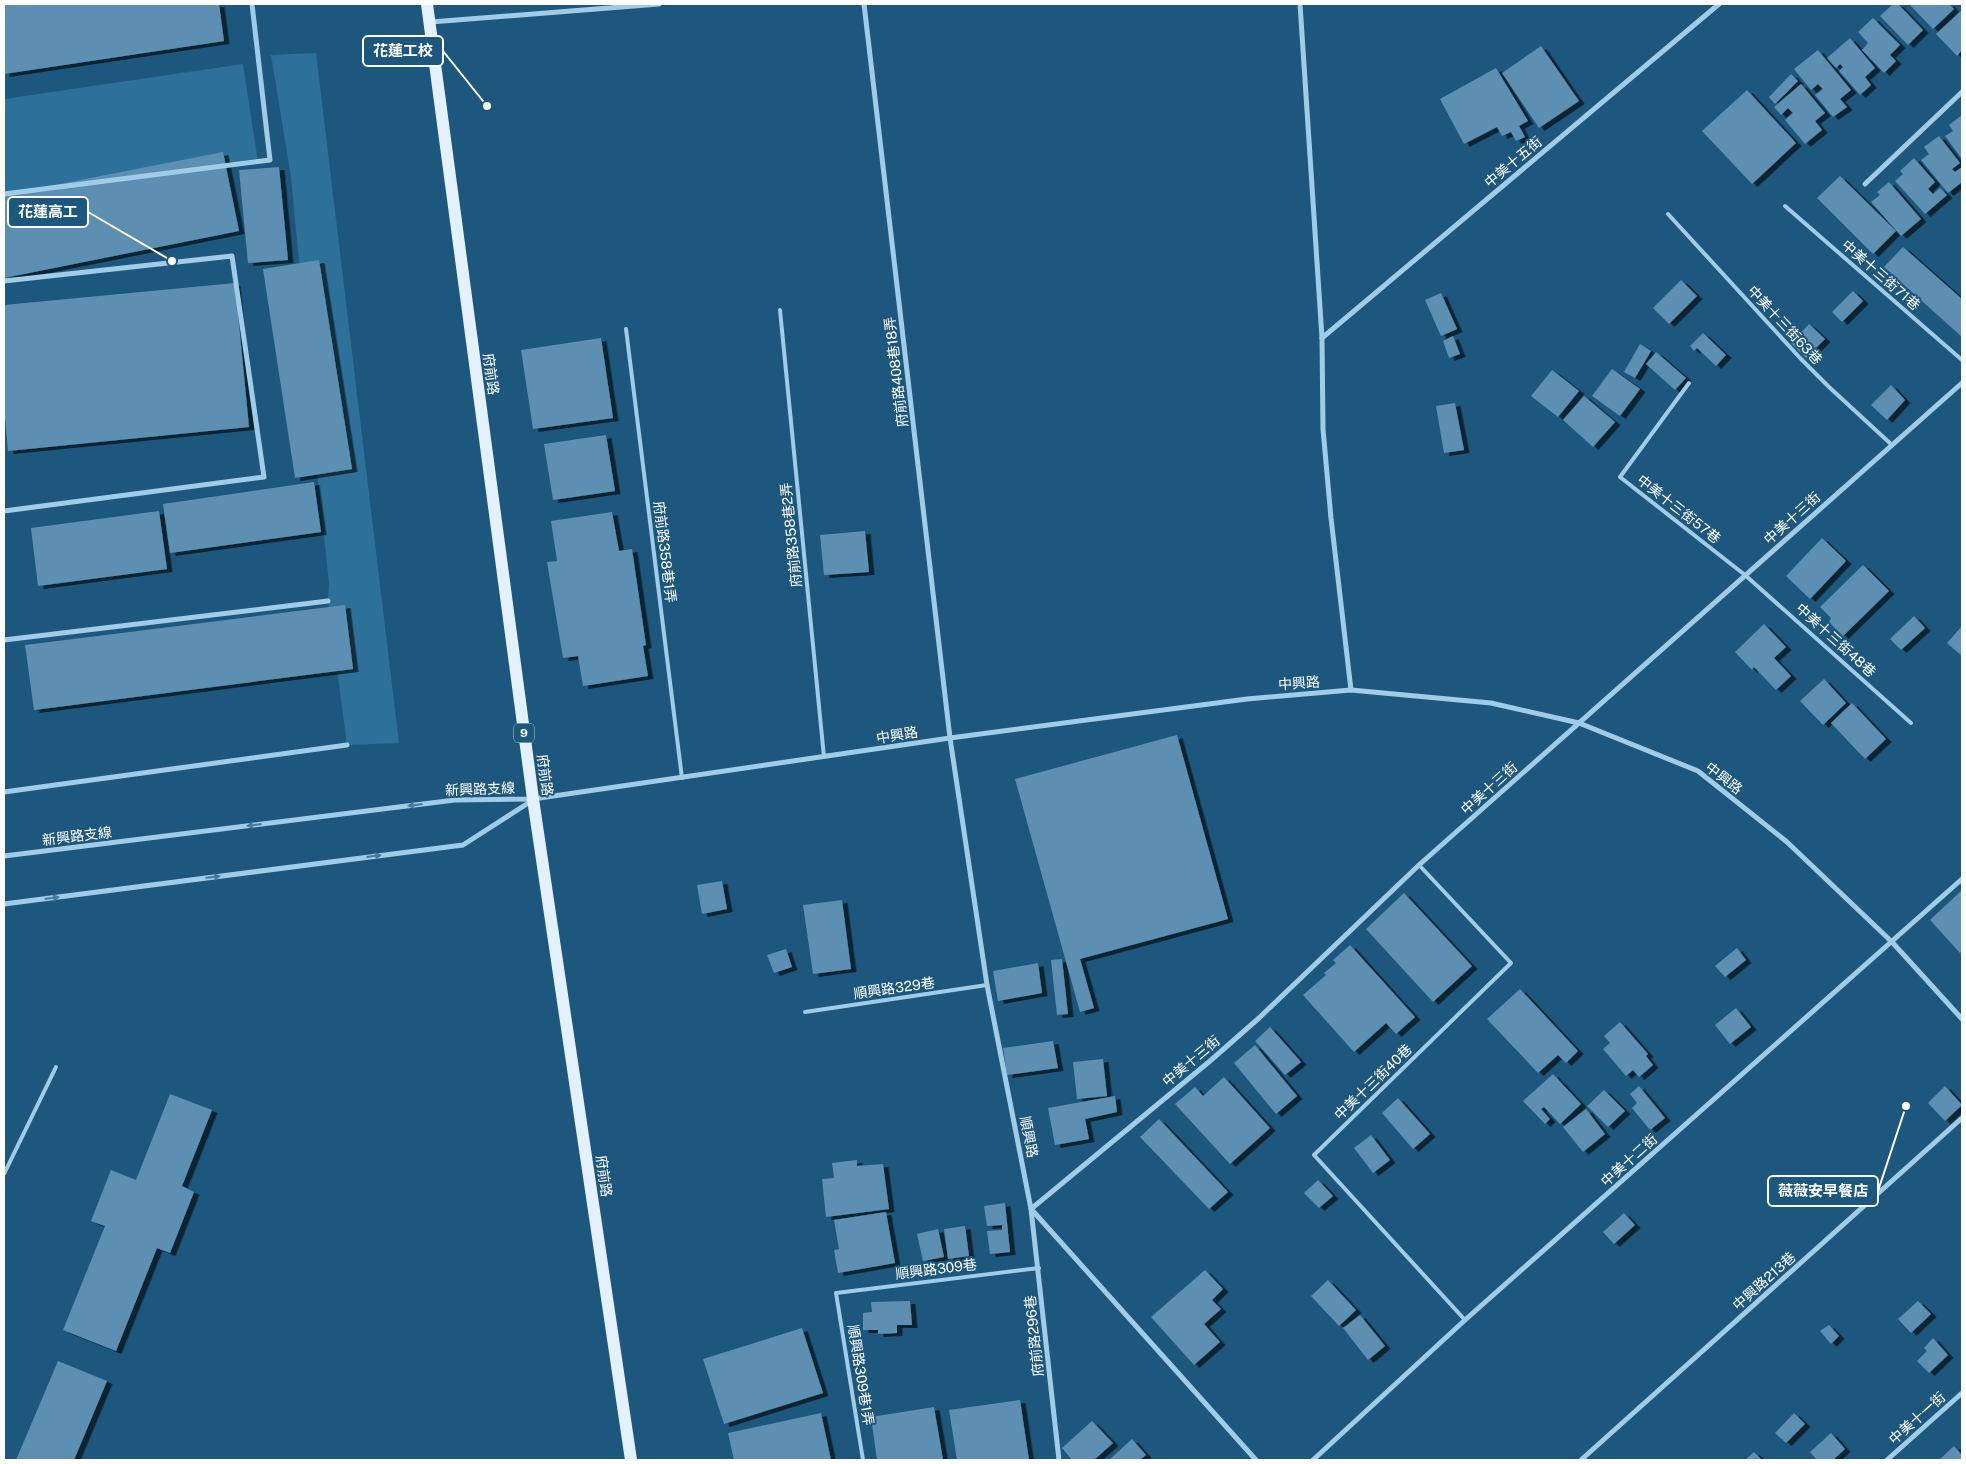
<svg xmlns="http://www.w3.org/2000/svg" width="1966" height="1464" font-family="'Public Sans','Noto Sans TC',sans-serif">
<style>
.green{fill:#2d709a}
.building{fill:#5b8fb1;filter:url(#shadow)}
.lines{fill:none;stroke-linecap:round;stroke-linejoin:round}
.lane{stroke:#a1cce8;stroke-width:4}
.street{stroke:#a1cce8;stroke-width:5}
.primary{stroke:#e3f1fe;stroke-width:12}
.oneway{fill:#457a9d}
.labels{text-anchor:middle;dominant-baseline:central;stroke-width:4;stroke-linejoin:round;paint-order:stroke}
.shield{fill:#1e577d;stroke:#bccdd8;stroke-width:1}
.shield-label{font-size:12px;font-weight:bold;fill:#fff}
.street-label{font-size:14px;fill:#fff;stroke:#1e577d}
.leader{fill:none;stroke:#fff;stroke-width:2}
.callout-dot{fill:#fff;stroke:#1e577d;stroke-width:2}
.callout{fill:#1e577d;stroke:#fff;stroke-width:2}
.callout-label{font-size:15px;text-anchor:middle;font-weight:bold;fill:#fff}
</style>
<defs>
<filter id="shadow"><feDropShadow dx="5.5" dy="3" stdDeviation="0" flood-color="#0009"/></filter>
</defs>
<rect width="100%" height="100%" fill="#1e577d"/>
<g class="green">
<path d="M 316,53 L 399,743 L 347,745 L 328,601 L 329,583 L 297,284 L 300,271 L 291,177 L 271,55 Z"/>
<path d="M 243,64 L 258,162 L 4,192 L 4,99 Z"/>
</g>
<g class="building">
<path d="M 4,4 L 219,4 L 224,41 L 4,74 Z"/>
<path d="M 1893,4 L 1898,4 L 1923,30 L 1908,45 L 1880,16 Z"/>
<path d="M 1909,4 L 1949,4 L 1954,9 L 1933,29 Z"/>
<path d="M 1962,10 L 1962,50 L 1957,56 L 1936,34 Z"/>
<path d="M 1873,18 L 1900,45 L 1890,55 L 1896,61 L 1884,73 L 1862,50 L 1868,43 L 1858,32 Z"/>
<path d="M 1850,38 L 1875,68 L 1865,77 L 1871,85 L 1860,95 L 1839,71 L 1843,67 L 1840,64 L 1836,68 L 1827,58 Z"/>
<path d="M 1541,46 L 1579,101 L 1539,128 L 1502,73 Z"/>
<path d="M 1818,50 L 1851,90 L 1840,99 L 1847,107 L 1833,117 L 1815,95 L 1823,89 L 1818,84 L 1811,90 L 1794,69 Z"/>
<path d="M 1496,68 L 1528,121 L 1519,126 L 1525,137 L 1516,141 L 1511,132 L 1502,136 L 1497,127 L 1464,144 L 1440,99 Z"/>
<path d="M 1791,74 L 1798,81 L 1775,104 L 1769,97 Z"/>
<path d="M 1801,84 L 1825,113 L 1815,121 L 1822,130 L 1805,144 L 1785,120 L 1793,113 L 1788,108 L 1781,115 L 1774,107 Z"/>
<path d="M 1747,90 L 1796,143 L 1752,184 L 1702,131 Z"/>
<path d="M 1962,115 L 1962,159 L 1945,136 L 1953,131 L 1949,125 Z"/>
<path d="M 1939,136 L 1960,163 L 1952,169 L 1955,172 L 1962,167 L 1962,182 L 1948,193 L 1921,160 L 1929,154 L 1924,147 Z"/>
<path d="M 223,152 L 239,231 L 4,278 L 4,195 Z"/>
<path d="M 1914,158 L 1935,182 L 1928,189 L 1933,194 L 1940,188 L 1947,195 L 1925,214 L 1895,181 L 1903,174 L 1900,171 Z"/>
<path d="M 279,167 L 288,260 L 248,263 L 239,170 Z"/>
<path d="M 1840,176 L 1896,231 L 1873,254 L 1817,198 Z"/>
<path d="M 1889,182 L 1921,219 L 1901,236 L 1871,202 L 1880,195 L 1877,192 Z"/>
<path d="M 1903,247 L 1962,299 L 1962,337 L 1884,267 Z"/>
<path d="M 319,260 L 352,469 L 295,478 L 263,269 Z"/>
<path d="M 1681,280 L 1697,296 L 1669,324 L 1653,308 Z"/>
<path d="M 235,283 L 249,427 L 8,451 L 4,406 L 4,305 Z"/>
<path d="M 1853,291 L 1863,301 L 1842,322 L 1832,312 Z"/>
<path d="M 1441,293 L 1457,329 L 1441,336 L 1425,300 Z"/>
<path d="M 1809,324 L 1825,339 L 1806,358 L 1791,343 Z"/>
<path d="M 1703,333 L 1726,355 L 1716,366 L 1697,348 L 1694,351 L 1690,346 Z"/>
<path d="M 1453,336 L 1460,354 L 1449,358 L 1443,341 Z"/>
<path d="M 601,338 L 613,418 L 533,429 L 521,350 Z"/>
<path d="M 1640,344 L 1651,351 L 1635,378 L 1624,372 Z"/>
<path d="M 1656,352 L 1686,378 L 1675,390 L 1646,364 Z"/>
<path d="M 1612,369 L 1640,389 L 1620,416 L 1592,396 Z"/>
<path d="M 1552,370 L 1579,391 L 1558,417 L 1531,396 Z"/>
<path d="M 1891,385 L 1905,400 L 1887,420 L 1871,405 Z"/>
<path d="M 1584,396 L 1615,422 L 1593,447 L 1563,420 Z"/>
<path d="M 1455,403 L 1464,450 L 1444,453 L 1436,406 Z"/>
<path d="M 606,435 L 615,491 L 553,500 L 544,444 Z"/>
<path d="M 314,482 L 321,532 L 170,553 L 163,504 Z"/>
<path d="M 159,511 L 167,569 L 38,586 L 31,528 Z"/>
<path d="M 612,512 L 619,551 L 632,549 L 646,645 L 643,646 L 648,676 L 583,686 L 578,656 L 563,658 L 547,562 L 557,561 L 551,521 Z"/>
<path d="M 865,531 L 869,572 L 824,575 L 820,535 Z"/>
<path d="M 1822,538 L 1846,561 L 1810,599 L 1786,576 Z"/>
<path d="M 1863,565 L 1889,591 L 1843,636 L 1829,622 L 1831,618 L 1820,607 Z"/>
<path d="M 345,605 L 353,669 L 34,710 L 25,645 Z"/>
<path d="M 1914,616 L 1925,628 L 1901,650 L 1890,639 Z"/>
<path d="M 1764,624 L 1786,647 L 1774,658 L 1791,676 L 1776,690 L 1754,667 L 1752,670 L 1735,652 Z"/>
<path d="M 1962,626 L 1962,656 L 1947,643 Z"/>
<path d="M 1824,679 L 1846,703 L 1823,725 L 1800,701 Z"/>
<path d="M 1852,703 L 1886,739 L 1865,759 L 1831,723 Z"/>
<path d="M 1177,735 L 1228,919 L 1080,959 L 1094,1008 L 1080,1012 L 1015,779 Z"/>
<path d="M 722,881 L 727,909 L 702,914 L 697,885 Z"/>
<path d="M 1962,890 L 1962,952 L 1960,953 L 1930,920 Z"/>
<path d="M 1404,893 L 1472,966 L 1433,1002 L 1366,929 Z"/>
<path d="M 842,900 L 851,969 L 813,974 L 803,905 Z"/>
<path d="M 1350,945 L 1415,1017 L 1396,1034 L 1386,1023 L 1354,1052 L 1303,995 L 1326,975 L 1324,973 L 1336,963 L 1333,960 Z"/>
<path d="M 1737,948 L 1746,960 L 1725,977 L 1715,966 Z"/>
<path d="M 786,949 L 792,967 L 774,973 L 767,955 Z"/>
<path d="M 1062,959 L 1068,1014 L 1057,1015 L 1051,960 Z"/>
<path d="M 1038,963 L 1042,993 L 998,1001 L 993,971 Z"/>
<path d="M 1520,989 L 1578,1051 L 1566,1063 L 1558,1055 L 1538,1073 L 1487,1019 Z"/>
<path d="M 1736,1008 L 1751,1027 L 1730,1044 L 1715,1025 Z"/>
<path d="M 1620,1022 L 1648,1054 L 1646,1056 L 1653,1065 L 1639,1077 L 1633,1070 L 1626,1076 L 1603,1049 L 1610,1043 L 1604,1036 Z"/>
<path d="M 1270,1027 L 1301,1062 L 1285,1075 L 1255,1041 Z"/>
<path d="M 1053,1041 L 1058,1068 L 1007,1075 L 1003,1048 Z"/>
<path d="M 1255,1045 L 1297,1096 L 1276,1114 L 1234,1063 Z"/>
<path d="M 1103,1059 L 1107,1096 L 1077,1099 L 1073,1062 Z"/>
<path d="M 1553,1074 L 1581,1104 L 1560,1124 L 1544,1107 L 1541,1109 L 1550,1119 L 1545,1124 L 1523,1101 Z"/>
<path d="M 1224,1077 L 1270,1128 L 1230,1164 L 1175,1104 L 1195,1087 L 1203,1096 Z"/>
<path d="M 1639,1086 L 1665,1118 L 1650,1130 L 1632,1108 L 1637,1103 L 1630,1094 Z"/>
<path d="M 1945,1086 L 1962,1105 L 1945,1121 L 1928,1103 Z"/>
<path d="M 1604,1090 L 1625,1111 L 1608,1127 L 1587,1106 Z"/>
<path d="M 170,1094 L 212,1110 L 182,1186 L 194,1192 L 170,1253 L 157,1248 L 116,1351 L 63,1330 L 105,1226 L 91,1221 L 111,1170 L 136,1180 Z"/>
<path d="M 1115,1096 L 1117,1112 L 1085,1119 L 1089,1139 L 1055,1145 L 1048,1108 Z"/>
<path d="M 1398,1098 L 1430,1134 L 1413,1149 L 1382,1113 Z"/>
<path d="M 1586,1109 L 1605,1134 L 1583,1152 L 1563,1127 Z"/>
<path d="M 1159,1119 L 1228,1192 L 1209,1209 L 1140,1137 Z"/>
<path d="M 1371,1135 L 1390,1160 L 1373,1173 L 1354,1148 Z"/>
<path d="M 857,1160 L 857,1166 L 883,1164 L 889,1209 L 826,1217 L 822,1179 L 834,1178 L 832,1163 Z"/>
<path d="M 1318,1180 L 1333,1196 L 1319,1208 L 1304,1193 Z"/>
<path d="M 1005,1203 L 1010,1252 L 990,1254 L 987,1231 L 1002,1230 L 1002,1225 L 987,1226 L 984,1206 Z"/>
<path d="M 886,1212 L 895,1263 L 838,1273 L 834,1250 L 839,1249 L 834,1220 Z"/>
<path d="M 1624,1213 L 1635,1225 L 1614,1244 L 1603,1232 Z"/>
<path d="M 965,1226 L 969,1256 L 948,1259 L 944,1229 Z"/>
<path d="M 938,1229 L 944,1257 L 923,1261 L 917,1234 Z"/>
<path d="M 1205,1270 L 1223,1289 L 1212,1300 L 1221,1309 L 1204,1324 L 1220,1342 L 1194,1365 L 1151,1317 Z"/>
<path d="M 1328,1280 L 1356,1310 L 1339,1326 L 1311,1296 Z"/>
<path d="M 910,1301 L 912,1325 L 897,1325 L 897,1333 L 878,1334 L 878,1330 L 863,1330 L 863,1313 L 872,1312 L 871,1302 Z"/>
<path d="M 1918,1301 L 1931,1314 L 1911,1333 L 1898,1319 Z"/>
<path d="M 1360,1315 L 1385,1346 L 1368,1360 L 1343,1328 Z"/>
<path d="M 1829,1325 L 1839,1336 L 1831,1344 L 1820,1331 Z"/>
<path d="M 802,1328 L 823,1393 L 724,1424 L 703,1359 Z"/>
<path d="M 1933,1338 L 1948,1355 L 1929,1373 L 1917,1361 L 1927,1351 L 1924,1348 Z"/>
<path d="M 58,1361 L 107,1381 L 74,1460 L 16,1460 Z"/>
<path d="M 1020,1400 L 1029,1460 L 957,1460 L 949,1410 Z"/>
<path d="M 934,1407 L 943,1460 L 877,1460 L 871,1417 Z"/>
<path d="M 821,1413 L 831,1460 L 734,1460 L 728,1433 Z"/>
<path d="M 1794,1413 L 1805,1424 L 1786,1443 L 1775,1433 Z"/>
<path d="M 1092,1421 L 1113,1443 L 1094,1460 L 1072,1460 L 1062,1448 Z"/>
<path d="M 1831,1433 L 1845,1449 L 1833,1460 L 1817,1460 L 1810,1452 Z"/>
<path d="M 1132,1439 L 1146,1455 L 1140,1460 L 1109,1460 Z"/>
<path d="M 1954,1446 L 1962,1455 L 1962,1460 L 1939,1460 Z"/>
<path d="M 1754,1452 L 1762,1460 L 1745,1460 Z"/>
</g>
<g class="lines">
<g class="lane">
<path d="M 1785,206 L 1962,360"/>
<path d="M 1668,214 L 1801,359 L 1829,387 L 1892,445"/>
<path d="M 780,310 L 824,757"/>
<path d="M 626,329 L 682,778"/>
<path d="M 1689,383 L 1620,477 L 1745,575 L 1911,723"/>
<path d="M 1419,865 L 1511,963 L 1314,1155 L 1465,1320"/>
<path d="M 805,1012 L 987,985"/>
<path d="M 4,1174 L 56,1067"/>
<path d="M 863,1460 L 836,1293 L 1039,1268"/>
</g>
<g class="street">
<path d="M 864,4 L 950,738 L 987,985 L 1031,1209 L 1059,1460"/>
<path d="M 1300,4 L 1322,338 L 1323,429 L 1331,518 L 1351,690"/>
<path d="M 431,22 L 659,4"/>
<path d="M 1865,184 L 1962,92"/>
<path d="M 4,194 L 270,160 L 252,4"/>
<path d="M 4,281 L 232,256 L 264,477 L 4,511"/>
<path d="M 1322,338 L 1719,4"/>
<path d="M 4,640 L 328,601"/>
<path d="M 4,792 L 347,745"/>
<path d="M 4,856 L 455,800 L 533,799 L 950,738 L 1247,699 L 1351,690 L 1491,703 L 1579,723 L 1698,771 L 1787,842 L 1892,942 L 1962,1019"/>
<path d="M 4,904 L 463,845 L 533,800"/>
<path d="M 1031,1209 L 1210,1061 L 1259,1018 L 1419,865 L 1962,383"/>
<path d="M 1032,1210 L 1256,1460"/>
<path d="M 1313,1460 L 1465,1320 L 1962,879"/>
<path d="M 1581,1460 L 1962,1118"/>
<path d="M 1887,1460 L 1962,1393"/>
</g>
<path class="primary" d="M 427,4 L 533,799 L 631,1460"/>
</g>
<defs><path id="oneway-solid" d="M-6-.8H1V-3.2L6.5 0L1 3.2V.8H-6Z" transform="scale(1.25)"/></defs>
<g class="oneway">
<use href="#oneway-solid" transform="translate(415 805) rotate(173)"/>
<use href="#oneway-solid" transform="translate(254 825) rotate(173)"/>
<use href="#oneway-solid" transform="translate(374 856) rotate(-7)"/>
<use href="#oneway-solid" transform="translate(213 877) rotate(-7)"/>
<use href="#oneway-solid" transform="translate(52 898) rotate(-7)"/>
</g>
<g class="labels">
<rect class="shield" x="514" y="723.5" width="20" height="19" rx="4"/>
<g class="shield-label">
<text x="524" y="733">9</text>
</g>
<g class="street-label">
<text transform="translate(1513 162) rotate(-40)">中美十五街</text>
<text transform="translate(1881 275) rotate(41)">中美十三街71巷</text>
<text transform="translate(1785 325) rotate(47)">中美十三街63巷</text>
<text transform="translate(896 372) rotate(-97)">府前路408巷18弄</text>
<text transform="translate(491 374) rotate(82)">府前路</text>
<text transform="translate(1679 509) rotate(38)">中美十三街57巷</text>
<text transform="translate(1792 518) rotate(-42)">中美十三街</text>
<text transform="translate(791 535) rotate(-96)">府前路358巷2弄</text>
<text transform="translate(665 552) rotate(83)">府前路358巷1弄</text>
<text transform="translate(1836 640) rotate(42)">中美十三街48巷</text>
<text transform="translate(1299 683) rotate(-4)">中興路</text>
<text transform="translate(897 735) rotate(-9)">中興路</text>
<text transform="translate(545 775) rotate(82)">府前路</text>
<text transform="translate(1724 778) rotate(38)">中興路</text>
<text transform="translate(1489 788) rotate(-42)">中美十三街</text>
<text transform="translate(480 789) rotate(-2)">新興路支線</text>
<text transform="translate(77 836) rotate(-7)">新興路支線</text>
<text transform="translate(894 988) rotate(-8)">順興路329巷</text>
<text transform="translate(1191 1061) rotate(-40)">中美十三街</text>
<text transform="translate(1373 1082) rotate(-44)">中美十三街40巷</text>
<text transform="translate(1029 1137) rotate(79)">順興路</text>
<text transform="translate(1629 1160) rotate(-42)">中美十二街</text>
<text transform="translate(604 1176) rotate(82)">府前路</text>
<text transform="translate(936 1269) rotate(-7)">順興路309巷</text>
<text transform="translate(1764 1281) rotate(-42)">中興路213巷</text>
<text transform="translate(1034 1336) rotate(-96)">府前路296巷</text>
<text transform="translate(861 1375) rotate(81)">順興路309巷1弄</text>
<text transform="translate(1917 1418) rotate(-42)">中美十一街</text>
</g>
</g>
<path class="leader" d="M487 106L443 51M172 261L88 212M1906 1106L1878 1191"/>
<g class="callout-dot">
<circle cx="487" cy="106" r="5"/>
<circle cx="172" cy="261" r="5"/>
<circle cx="1906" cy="1106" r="5"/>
</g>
<g class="callout">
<rect x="363" y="36" width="80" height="30" rx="5"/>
<rect x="8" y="197" width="80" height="30" rx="5"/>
<rect x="1768" y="1176" width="110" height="30" rx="5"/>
</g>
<g class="callout-label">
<text x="403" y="56">花蓮工校</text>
<text x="48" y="217">花蓮高工</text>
<text x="1823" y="1196">薇薇安早餐店</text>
</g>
<rect width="1966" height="1464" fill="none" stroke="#ffffff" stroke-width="10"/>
</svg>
